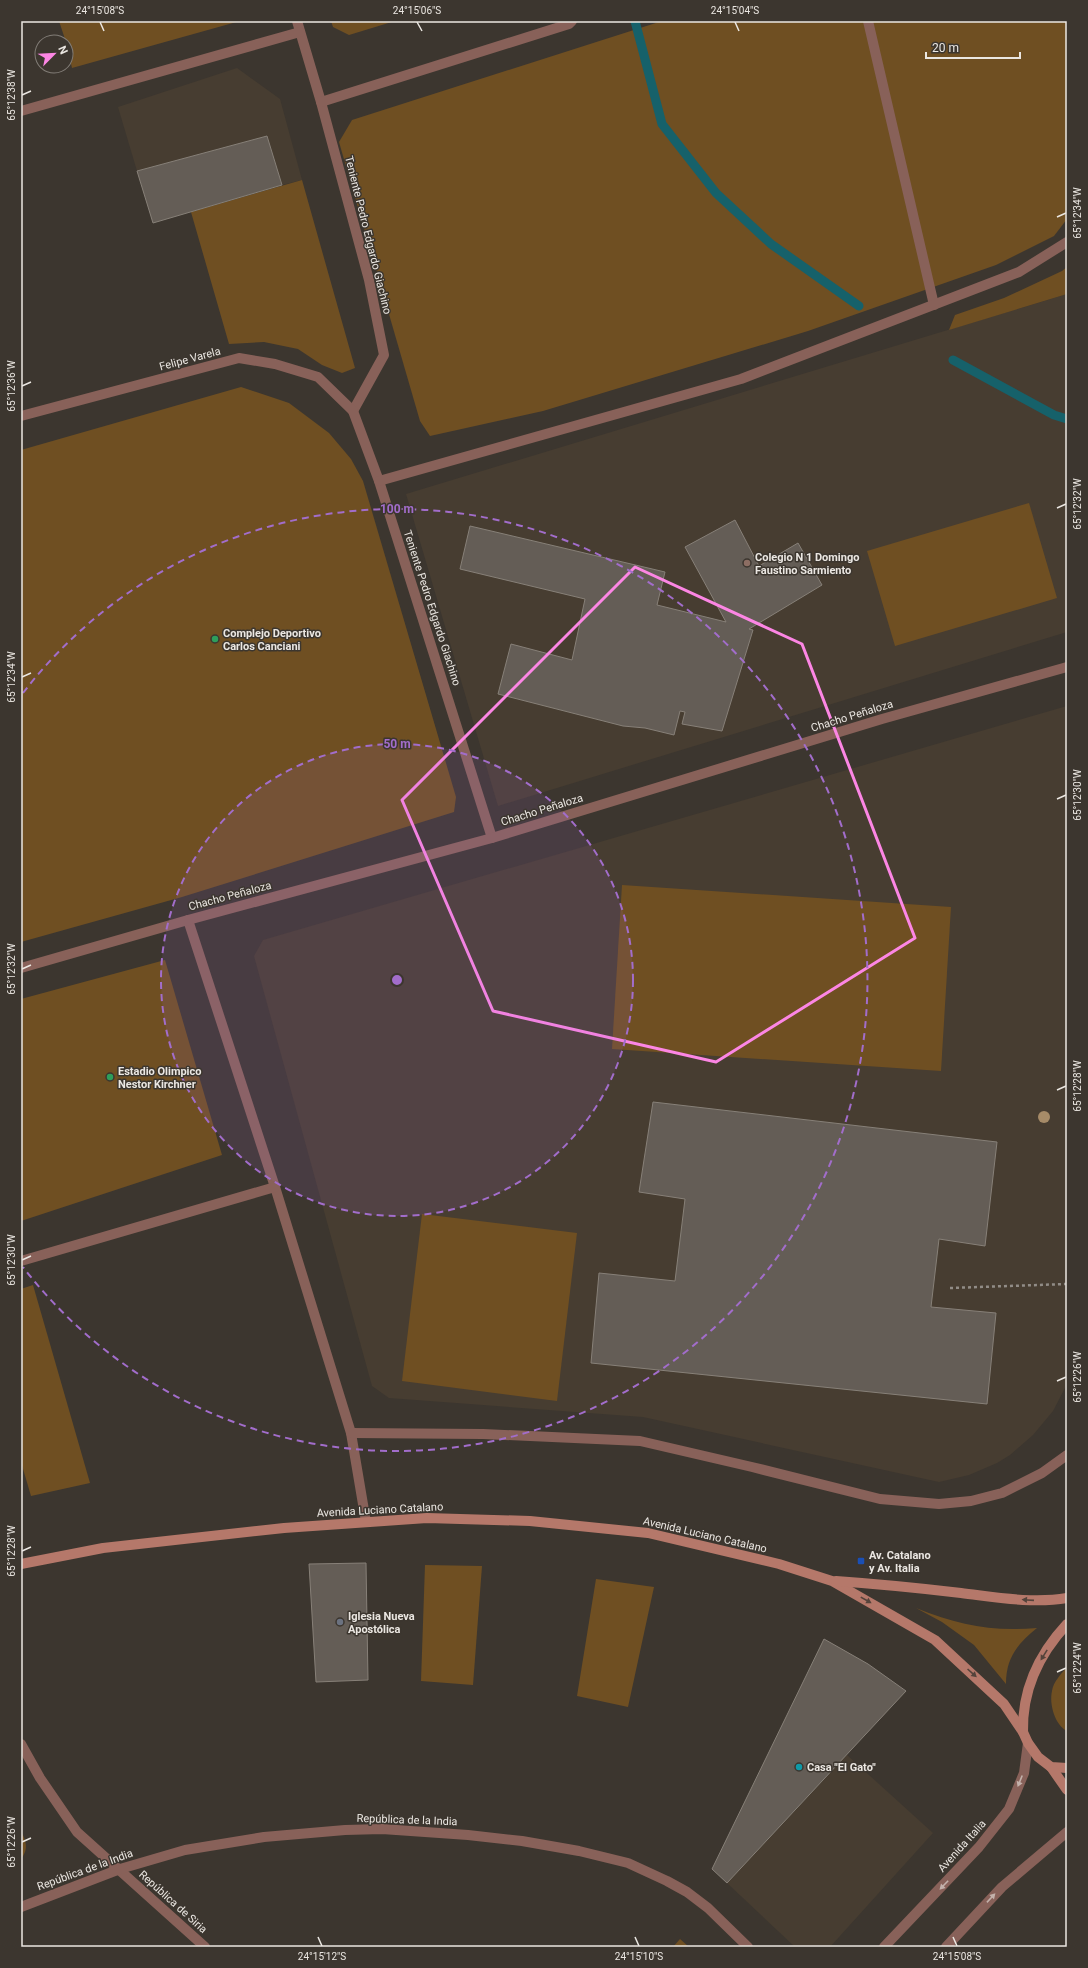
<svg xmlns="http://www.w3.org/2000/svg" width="1088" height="1968" font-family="Roboto,sans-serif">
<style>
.built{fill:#473d31}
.green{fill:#6f4f22}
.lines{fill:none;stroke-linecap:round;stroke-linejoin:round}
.stream{stroke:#16616a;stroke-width:9}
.building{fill:#645d56;stroke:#878078}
.path{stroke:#918c86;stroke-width:2.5;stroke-dasharray:3 3;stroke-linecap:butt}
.lane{stroke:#886159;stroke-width:10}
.street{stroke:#886159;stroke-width:10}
.secondary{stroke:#b5786a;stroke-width:10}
.tree{fill:#a68b68}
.oneway{fill:#54433b}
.oneway2{fill:#c3b1ab}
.marked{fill:none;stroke:#fc86e4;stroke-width:3;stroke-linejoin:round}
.ticks{fill:none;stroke:#ebe7e2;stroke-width:1.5}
.ring{fill:none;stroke:#a26dcb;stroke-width:2;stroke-dasharray:7 5}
.education-dot{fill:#8d6e63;stroke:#3c362f;stroke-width:1.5}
.leisure-dot{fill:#2e9e5b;stroke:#3c362f;stroke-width:1.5}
.transit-dot{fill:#1a4fb4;stroke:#3c362f;stroke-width:1.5}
.worship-dot{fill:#6b7280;stroke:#3c362f;stroke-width:1.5}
.culture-dot{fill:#0f9aa8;stroke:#3c362f;stroke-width:1.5}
.labels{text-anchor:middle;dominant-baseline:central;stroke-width:3;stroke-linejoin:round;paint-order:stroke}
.street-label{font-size:11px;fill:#ebe7e2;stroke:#3c362f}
.poi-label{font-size:11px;font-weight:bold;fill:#ebe7e2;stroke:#3c362f;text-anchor:start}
.centre{fill:#a26dcb;stroke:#3c362f;stroke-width:2}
.ring-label{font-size:12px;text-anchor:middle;font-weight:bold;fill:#a26dcb;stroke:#3c362f;stroke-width:3;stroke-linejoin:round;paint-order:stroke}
.neatline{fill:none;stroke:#ebe7e2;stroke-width:1.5}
.ticks-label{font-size:10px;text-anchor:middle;fill:#ebe7e2}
</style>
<rect width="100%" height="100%" fill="#3c362f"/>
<g class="built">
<path d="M 237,68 L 280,99 L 302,180 L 282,185 L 267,136 L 137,171 L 118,107 Z"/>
<path d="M 1067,294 L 1067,632 L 498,806 L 406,494 Z"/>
<path d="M 1067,706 L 1067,1384 L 1053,1411 L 1033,1435 L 1010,1455 L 997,1463 L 969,1475 L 939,1482 L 643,1417 L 389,1398 L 372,1386 L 254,956 L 263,940 Z"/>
<path d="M 847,1755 L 933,1833 L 830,1947 L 795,1947 L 727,1883 Z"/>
</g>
<g class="green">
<path d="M 59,21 L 240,21 L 72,68 L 66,42 Z"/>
<path d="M 331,21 L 395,21 L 349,35 L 333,27 Z"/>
<path d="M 662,21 L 1067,21 L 1067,219 L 1054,236 L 996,265 L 808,331 L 543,411 L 430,436 L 420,421 L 339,142 L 352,120 Z"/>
<path d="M 302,180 L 355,368 L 342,373 L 322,365 L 298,349 L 264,342 L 229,344 L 191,212 Z"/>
<path d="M 1067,267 L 1067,294 L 949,330 L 955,315 L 1004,298 L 1062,271 Z"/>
<path d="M 241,387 L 289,403 L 329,433 L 351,459 L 363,481 L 456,797 L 454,812 L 182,897 L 21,942 L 21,450 Z"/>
<path d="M 1029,503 L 1057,598 L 895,646 L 867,551 Z"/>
<path d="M 622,885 L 951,907 L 941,1071 L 612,1049 Z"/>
<path d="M 165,960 L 222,1155 L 21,1221 L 21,999 Z"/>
<path d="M 422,1214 L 577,1233 L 557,1401 L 402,1381 Z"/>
<path d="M 33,1285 L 90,1483 L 31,1496 L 21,1462 L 21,1289 Z"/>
<path d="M 425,1565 L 482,1566 L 473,1685 L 421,1681 Z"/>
<path d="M 596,1579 L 654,1587 L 628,1707 L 577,1696 Z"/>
<path d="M 916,1608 C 959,1625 991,1632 1037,1628 C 1017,1644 1006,1658 1006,1684 L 974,1645 L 942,1622 Z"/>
<path d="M 1067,1667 L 1067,1731 C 1055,1725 1049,1704 1052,1691 C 1053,1682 1062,1673 1067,1667 Z"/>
<path d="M 21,1831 C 26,1841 29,1849 21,1859 Z"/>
<path d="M 680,1939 L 689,1947 L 673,1947 Z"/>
</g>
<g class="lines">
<g class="stream">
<path d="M 635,21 L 662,124 L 716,193 L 771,244 L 859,306"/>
<path d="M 953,360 L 1054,415 L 1067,419"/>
</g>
</g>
<g class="building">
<path d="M 267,136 L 282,185 L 153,223 L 137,171 Z"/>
<path d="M 735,520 L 759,566 L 798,543 L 822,585 L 749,629 L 753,630 L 722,731 L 682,724 L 685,712 L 680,711 L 674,735 L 645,728 L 623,726 L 498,694 L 511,644 L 572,660 L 585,599 L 460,569 L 470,526 L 665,572 L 657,605 L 726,622 L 685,547 Z"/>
<path d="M 653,1102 L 997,1142 L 985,1246 L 939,1239 L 931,1307 L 996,1313 L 987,1404 L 591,1363 L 599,1273 L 675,1281 L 685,1199 L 639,1192 Z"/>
<path d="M 366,1563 L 368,1680 L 316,1682 L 309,1564 Z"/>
<path d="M 824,1639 L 868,1664 L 906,1691 L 727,1883 L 712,1869 Z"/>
</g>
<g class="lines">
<path class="path" d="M 950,1288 L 1067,1284"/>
<g class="lane">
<path d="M 188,920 L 275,1187 L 351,1433 L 366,1522"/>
<path d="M 351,1433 L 483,1434 L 640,1441 L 752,1467 L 880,1499 L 939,1504 L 971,1501 L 1002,1493 L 1042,1473 L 1067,1455"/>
</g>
<g class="street">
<path d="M 297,21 L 321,102 L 369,280 L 384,355 L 353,411"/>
<path d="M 868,21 L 934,305"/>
<path d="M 321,102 L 569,24 L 572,21"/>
<path d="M 21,111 L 300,32"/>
<path d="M 21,416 L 239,358 L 275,364 L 318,377 L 353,411 L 379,481 L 492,838"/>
<path d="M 379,481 L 741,379 L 1019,272 L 1067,242"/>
<path d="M 21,968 L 188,920 L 492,838 L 882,719 L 1067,667"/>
<path d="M 21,1261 L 275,1187"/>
<path d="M 21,1744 L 40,1778 L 77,1832 L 205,1947"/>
<path d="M 21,1907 L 120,1869 L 185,1850 L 264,1837 L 345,1830 L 382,1829 L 468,1835 L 522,1841 L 579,1851 L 628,1863 L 667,1881 L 687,1892 L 708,1908 L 748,1947"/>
<path d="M 884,1947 L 979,1847 L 1009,1809 L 1024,1773 L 1028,1743"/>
<path d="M 946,1947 L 1002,1887 L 1067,1832"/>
</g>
<g class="secondary">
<path d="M 21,1564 L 103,1548 L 284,1528 L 427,1518 L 530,1521 L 648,1533 L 779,1564 L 832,1581 L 935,1640 L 1004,1704 L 1023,1732 L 1028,1743 L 1038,1757 L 1051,1767 L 1067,1768"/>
<path d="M 836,1581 C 878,1584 919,1588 961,1593 C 995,1597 1032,1604 1067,1598"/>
<path d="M 1023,1732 C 1022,1690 1039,1654 1067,1624"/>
<path d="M 1051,1767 L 1067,1790"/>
</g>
</g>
<circle class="tree" cx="1044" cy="1117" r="6"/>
<defs><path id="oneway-solid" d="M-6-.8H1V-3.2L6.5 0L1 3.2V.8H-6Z"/></defs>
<g class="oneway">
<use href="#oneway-solid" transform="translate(866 1600) rotate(29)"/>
<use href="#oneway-solid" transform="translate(1028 1600) rotate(-176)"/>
<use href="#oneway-solid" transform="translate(1044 1655) rotate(122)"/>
<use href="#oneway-solid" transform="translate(972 1673) rotate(42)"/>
</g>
<g class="oneway2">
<use href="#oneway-solid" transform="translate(1020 1781) rotate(112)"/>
<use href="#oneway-solid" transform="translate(944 1885) rotate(134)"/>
<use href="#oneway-solid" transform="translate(991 1898) rotate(-47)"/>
</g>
<path class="marked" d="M 635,567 L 802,644 L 915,938 L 716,1062 L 493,1011 L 402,800 Z"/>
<path class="ticks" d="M 100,22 L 104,31M 417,22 L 422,31M 735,22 L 739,31M 22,95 L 31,91M 1057,217 L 1066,213M 22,386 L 31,382M 1057,508 L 1066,504M 22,677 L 31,673M 1057,799 L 1066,795M 22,969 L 31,965M 1057,1090 L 1066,1086M 22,1260 L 31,1256M 1057,1381 L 1066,1377M 22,1551 L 31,1547M 1057,1672 L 1066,1668M 22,1842 L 31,1838M 318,1937 L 322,1946M 635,1937 L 639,1946M 953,1937 L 957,1946"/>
<circle cx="397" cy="980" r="236" fill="#a26dcb" fill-opacity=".12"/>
<g class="ring">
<circle cx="397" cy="980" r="236"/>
<path d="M23 693A471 471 0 1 1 23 1267"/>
</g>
<circle class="education-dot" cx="747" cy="563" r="4"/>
<g class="leisure-dot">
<circle cx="215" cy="639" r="4"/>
<circle cx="110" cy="1077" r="4"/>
</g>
<rect class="transit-dot" x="857" y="1557" width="8" height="8" rx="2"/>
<circle class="worship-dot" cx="340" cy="1622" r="4"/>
<circle class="culture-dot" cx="799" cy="1767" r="4"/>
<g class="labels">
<g class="street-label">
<text transform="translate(368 235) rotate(76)">Teniente Pedro Edgardo Giachino</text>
<text transform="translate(190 359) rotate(-15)">Felipe Varela</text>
<text transform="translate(432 608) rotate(72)">Teniente Pedro Edgardo Giachino</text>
<text transform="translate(852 716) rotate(-17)">Chacho Peñaloza</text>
<text transform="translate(542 810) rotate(-17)">Chacho Peñaloza</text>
<text transform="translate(230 896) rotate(-15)">Chacho Peñaloza</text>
<text transform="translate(380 1510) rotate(-3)">Avenida Luciano Catalano</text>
<text transform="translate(705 1535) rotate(13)">Avenida Luciano Catalano</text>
<text transform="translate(407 1820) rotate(2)">República de la India</text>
<text transform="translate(962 1846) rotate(-48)">Avenida Italia</text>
<text transform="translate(85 1870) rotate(-20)">República de la India</text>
<text transform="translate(173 1902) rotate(42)">República de Siria</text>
</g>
<g class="poi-label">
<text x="755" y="557">Colegio N 1 Domingo<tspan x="755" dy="13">Faustino Sarmiento</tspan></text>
<text x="223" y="633">Complejo Deportivo<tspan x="223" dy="13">Carlos Canciani</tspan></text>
<text x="118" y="1071">Estadio Olimpico<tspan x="118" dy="13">Nestor Kirchner</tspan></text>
<text x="869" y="1555">Av. Catalano<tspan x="869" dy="13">y Av. Italia</tspan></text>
<text x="348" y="1616">Iglesia Nueva<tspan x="348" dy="13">Apostólica</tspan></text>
<text x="807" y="1767">Casa "El Gato"</text>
</g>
</g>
<circle cx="397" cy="980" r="6" class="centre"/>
<g class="ring-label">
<text x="397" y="513">100 m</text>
<text x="397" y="748">50 m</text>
</g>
<rect width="1088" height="1968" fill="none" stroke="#3c362f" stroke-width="44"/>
<g transform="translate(54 54) rotate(66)"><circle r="19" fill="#3c362f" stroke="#827d77"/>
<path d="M0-3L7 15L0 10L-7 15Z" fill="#fc86e4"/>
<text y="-6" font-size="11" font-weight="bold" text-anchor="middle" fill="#ebe7e2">N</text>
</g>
<path d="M926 52v6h94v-6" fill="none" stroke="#ebe7e2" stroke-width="2"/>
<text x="932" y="52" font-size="12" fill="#ebe7e2" stroke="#3c362f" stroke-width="3" paint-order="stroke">20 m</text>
<rect x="22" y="22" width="1044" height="1924" class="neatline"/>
<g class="ticks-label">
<text x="100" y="14">24°15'08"S</text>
<text x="417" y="14">24°15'06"S</text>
<text x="735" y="14">24°15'04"S</text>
<text transform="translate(11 95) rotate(-90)" y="4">65°12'38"W</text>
<text transform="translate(1077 213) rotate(-90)" y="4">65°12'34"W</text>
<text transform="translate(11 386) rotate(-90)" y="4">65°12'36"W</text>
<text transform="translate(1077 504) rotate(-90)" y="4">65°12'32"W</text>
<text transform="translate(11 677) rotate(-90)" y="4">65°12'34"W</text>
<text transform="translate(1077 795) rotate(-90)" y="4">65°12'30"W</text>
<text transform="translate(11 969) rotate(-90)" y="4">65°12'32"W</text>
<text transform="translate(1077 1086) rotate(-90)" y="4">65°12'28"W</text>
<text transform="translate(11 1260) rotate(-90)" y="4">65°12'30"W</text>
<text transform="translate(1077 1377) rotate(-90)" y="4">65°12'26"W</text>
<text transform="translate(11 1551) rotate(-90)" y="4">65°12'28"W</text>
<text transform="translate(1077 1668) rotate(-90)" y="4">65°12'24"W</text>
<text transform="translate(11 1842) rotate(-90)" y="4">65°12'26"W</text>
<text x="322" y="1960">24°15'12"S</text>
<text x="639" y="1960">24°15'10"S</text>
<text x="957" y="1960">24°15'08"S</text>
</g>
</svg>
